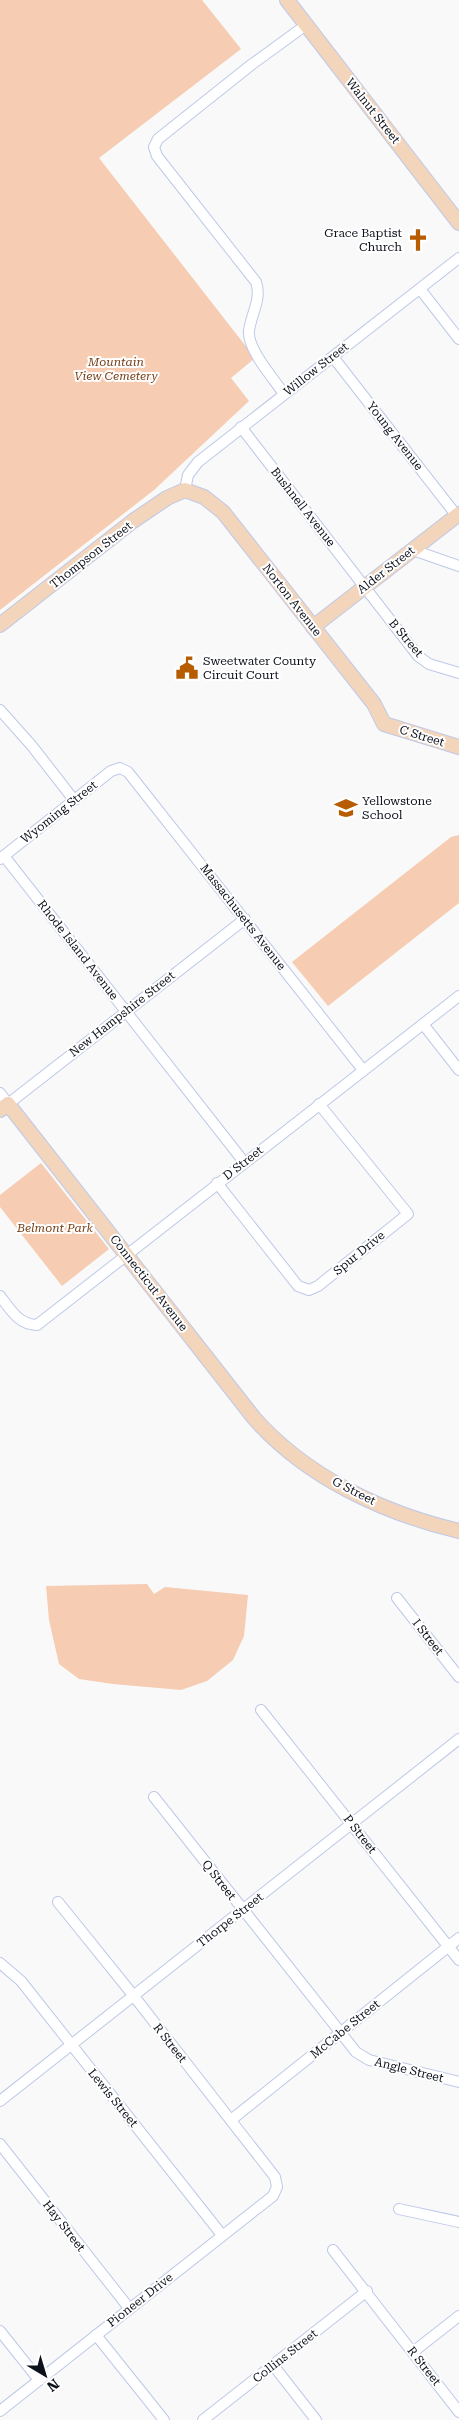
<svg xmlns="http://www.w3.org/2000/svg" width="459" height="2420" font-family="'Roboto Serif',serif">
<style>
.green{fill:#f6ccb2}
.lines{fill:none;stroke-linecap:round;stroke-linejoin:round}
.street-casing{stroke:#bec9e8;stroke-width:12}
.secondary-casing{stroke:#bec9e8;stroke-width:16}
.street{stroke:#fff;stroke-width:10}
.secondary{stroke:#f3d5bc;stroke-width:14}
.labels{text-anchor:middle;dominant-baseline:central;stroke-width:4;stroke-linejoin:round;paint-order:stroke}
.street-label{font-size:12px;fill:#0d111b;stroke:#fff}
.poi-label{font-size:12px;fill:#0d111b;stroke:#fff;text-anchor:start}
.park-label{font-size:12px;font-style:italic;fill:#784118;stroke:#fff}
</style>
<rect width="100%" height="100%" fill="#f9f9f9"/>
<g class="green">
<path d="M 0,0 L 202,0 L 241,49 L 99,158 L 255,358 L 231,378 L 249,401 L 154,490 L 0,610 Z"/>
<path d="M 459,835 L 459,903 L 328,1006 L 292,962 L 451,837 Z"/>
<path d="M 41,1163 L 109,1249 L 62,1286 L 0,1207 L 0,1195 Z"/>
<path d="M 147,1584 L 154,1594 L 165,1587 L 248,1595 L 244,1636 L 233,1660 L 207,1681 L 181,1690 L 113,1684 L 79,1679 L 59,1664 L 49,1620 L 46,1586 Z"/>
</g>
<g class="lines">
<defs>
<g id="street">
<path d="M 420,289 L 459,339"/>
<path d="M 333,357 L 457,516"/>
<path d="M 284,394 C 274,379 247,349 249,331 C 251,314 262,299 256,282 L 157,156 L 154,147 L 158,139 L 251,65 L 306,25"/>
<path d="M 241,427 L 418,656 L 429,664 L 459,673"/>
<path d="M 185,490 L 188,475 L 198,462 L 459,258"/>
<path d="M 413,550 L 459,566"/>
<path d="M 0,710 L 32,746 L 74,800"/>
<path d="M 4,856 L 244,1162"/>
<path d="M 0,859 L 111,771 L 120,768 L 128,772 L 363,1070"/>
<path d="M 423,1024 L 459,1070"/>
<path d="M 0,1093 L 8,1104 L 245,919"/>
<path d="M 217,1183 L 298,1286 L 309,1290 L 318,1286 L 408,1214 L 319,1104"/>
<path d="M 0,1296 C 11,1310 18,1324 37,1325 L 459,996"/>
<path d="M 397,1598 L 459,1677"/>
<path d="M 261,1710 L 459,1960"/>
<path d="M 154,1797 L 356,2052 L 369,2060 L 459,2082"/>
<path d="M 0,1963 L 21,1981 L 222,2235"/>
<path d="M 0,2101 L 459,1739"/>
<path d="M 231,2120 L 459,1938"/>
<path d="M 0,2144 L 129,2308"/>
<path d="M 399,2209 L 459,2222"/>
<path d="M 333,2250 L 459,2412"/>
<path d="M 0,2331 L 39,2380"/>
<path d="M 96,2335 L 164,2420"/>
<path d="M 413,2352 L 459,2316"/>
<path d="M 273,2365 L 316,2420"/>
<path d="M 0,2411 L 273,2196 L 277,2187 L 275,2177 L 133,1995 L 58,1902"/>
<path d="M 203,2420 L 367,2291"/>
</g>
<g id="secondary">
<path d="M 287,0 L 459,223"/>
<path d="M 0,625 L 133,521 L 167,498 L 185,490 L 204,497 L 223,512 L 374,704 L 384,724 L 459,747"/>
<path d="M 313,627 L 459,514"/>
<path d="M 0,1110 L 8,1104 L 254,1418 C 306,1477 383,1513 459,1531"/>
</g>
</defs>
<use href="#street" class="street-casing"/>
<use href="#secondary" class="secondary-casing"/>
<use href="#street" class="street"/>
<use href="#secondary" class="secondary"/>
</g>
<defs>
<symbol id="church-bare" viewBox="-9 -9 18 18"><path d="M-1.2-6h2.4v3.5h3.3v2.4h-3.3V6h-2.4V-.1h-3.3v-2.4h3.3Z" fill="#b85c02" stroke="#fff" stroke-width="2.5" paint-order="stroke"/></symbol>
<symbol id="civic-bare" viewBox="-9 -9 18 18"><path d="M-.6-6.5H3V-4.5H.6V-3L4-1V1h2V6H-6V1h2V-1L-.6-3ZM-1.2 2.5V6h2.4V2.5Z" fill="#b85c02" stroke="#fff" stroke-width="2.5" paint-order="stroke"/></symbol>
<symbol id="school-bare" viewBox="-9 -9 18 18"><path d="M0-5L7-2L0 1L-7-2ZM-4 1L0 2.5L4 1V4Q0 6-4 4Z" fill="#b85c02" stroke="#fff" stroke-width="2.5" paint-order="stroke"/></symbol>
</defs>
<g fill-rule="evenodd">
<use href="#church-bare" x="402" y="224" width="32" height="32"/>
<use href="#civic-bare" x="171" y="652" width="32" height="32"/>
<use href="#school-bare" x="330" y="792" width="32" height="32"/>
</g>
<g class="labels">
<g class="street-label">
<text transform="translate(373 111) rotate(52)">Walnut Street</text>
<text transform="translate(316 369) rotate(-38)">Willow Street</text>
<text transform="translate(395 436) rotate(52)">Young Avenue</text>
<text transform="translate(303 507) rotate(52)">Bushnell Avenue</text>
<text transform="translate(91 555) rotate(-38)">Thompson Street</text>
<text transform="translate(386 570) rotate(-38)">Alder Street</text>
<text transform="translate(292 600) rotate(52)">Norton Avenue</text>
<text transform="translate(406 638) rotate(50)">B Street</text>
<text transform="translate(422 736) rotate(17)">C Street</text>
<text transform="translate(59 812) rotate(-38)">Wyoming Street</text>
<text transform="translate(243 917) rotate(52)">Massachusetts Avenue</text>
<text transform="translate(78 950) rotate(52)">Rhode Island Avenue</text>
<text transform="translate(122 1014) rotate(-38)">New Hampshire Street</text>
<text transform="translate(243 1163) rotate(-38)">D Street</text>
<text transform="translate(359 1253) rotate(-39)">Spur Drive</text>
<text transform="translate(149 1283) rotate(52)">Connecticut Avenue</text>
<text transform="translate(354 1491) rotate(27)">G Street</text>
<text transform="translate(428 1637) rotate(52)">I Street</text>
<text transform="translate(360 1834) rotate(52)">P Street</text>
<text transform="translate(219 1880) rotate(52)">Q Street</text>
<text transform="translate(230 1920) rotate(-38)">Thorpe Street</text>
<text transform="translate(345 2029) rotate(-39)">McCabe Street</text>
<text transform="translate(170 2043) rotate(52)">R Street</text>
<text transform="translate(409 2070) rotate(14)">Angle Street</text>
<text transform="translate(113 2098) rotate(51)">Lewis Street</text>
<text transform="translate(64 2226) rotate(52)">Hay Street</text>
<text transform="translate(140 2300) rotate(-38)">Pioneer Drive</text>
<text transform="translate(285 2356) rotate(-38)">Collins Street</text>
<text transform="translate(424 2366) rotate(52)">R Street</text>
</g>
<g class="poi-label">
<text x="402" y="233" text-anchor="end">Grace Baptist<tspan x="402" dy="14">Church</tspan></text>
<text x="203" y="661">Sweetwater County<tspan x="203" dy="14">Circuit Court</tspan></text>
<text x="362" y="801">Yellowstone<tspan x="362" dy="14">School</tspan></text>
</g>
<g class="park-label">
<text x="116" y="362">Mountain<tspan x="116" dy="14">View Cemetery</tspan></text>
<text x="55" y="1228">Belmont Park</text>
</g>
</g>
<g transform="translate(45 2375) rotate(142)" stroke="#ffffff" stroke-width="4" paint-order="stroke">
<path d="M0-4L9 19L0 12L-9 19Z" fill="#0d111b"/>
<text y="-8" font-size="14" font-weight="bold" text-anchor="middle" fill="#0d111b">N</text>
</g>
</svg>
